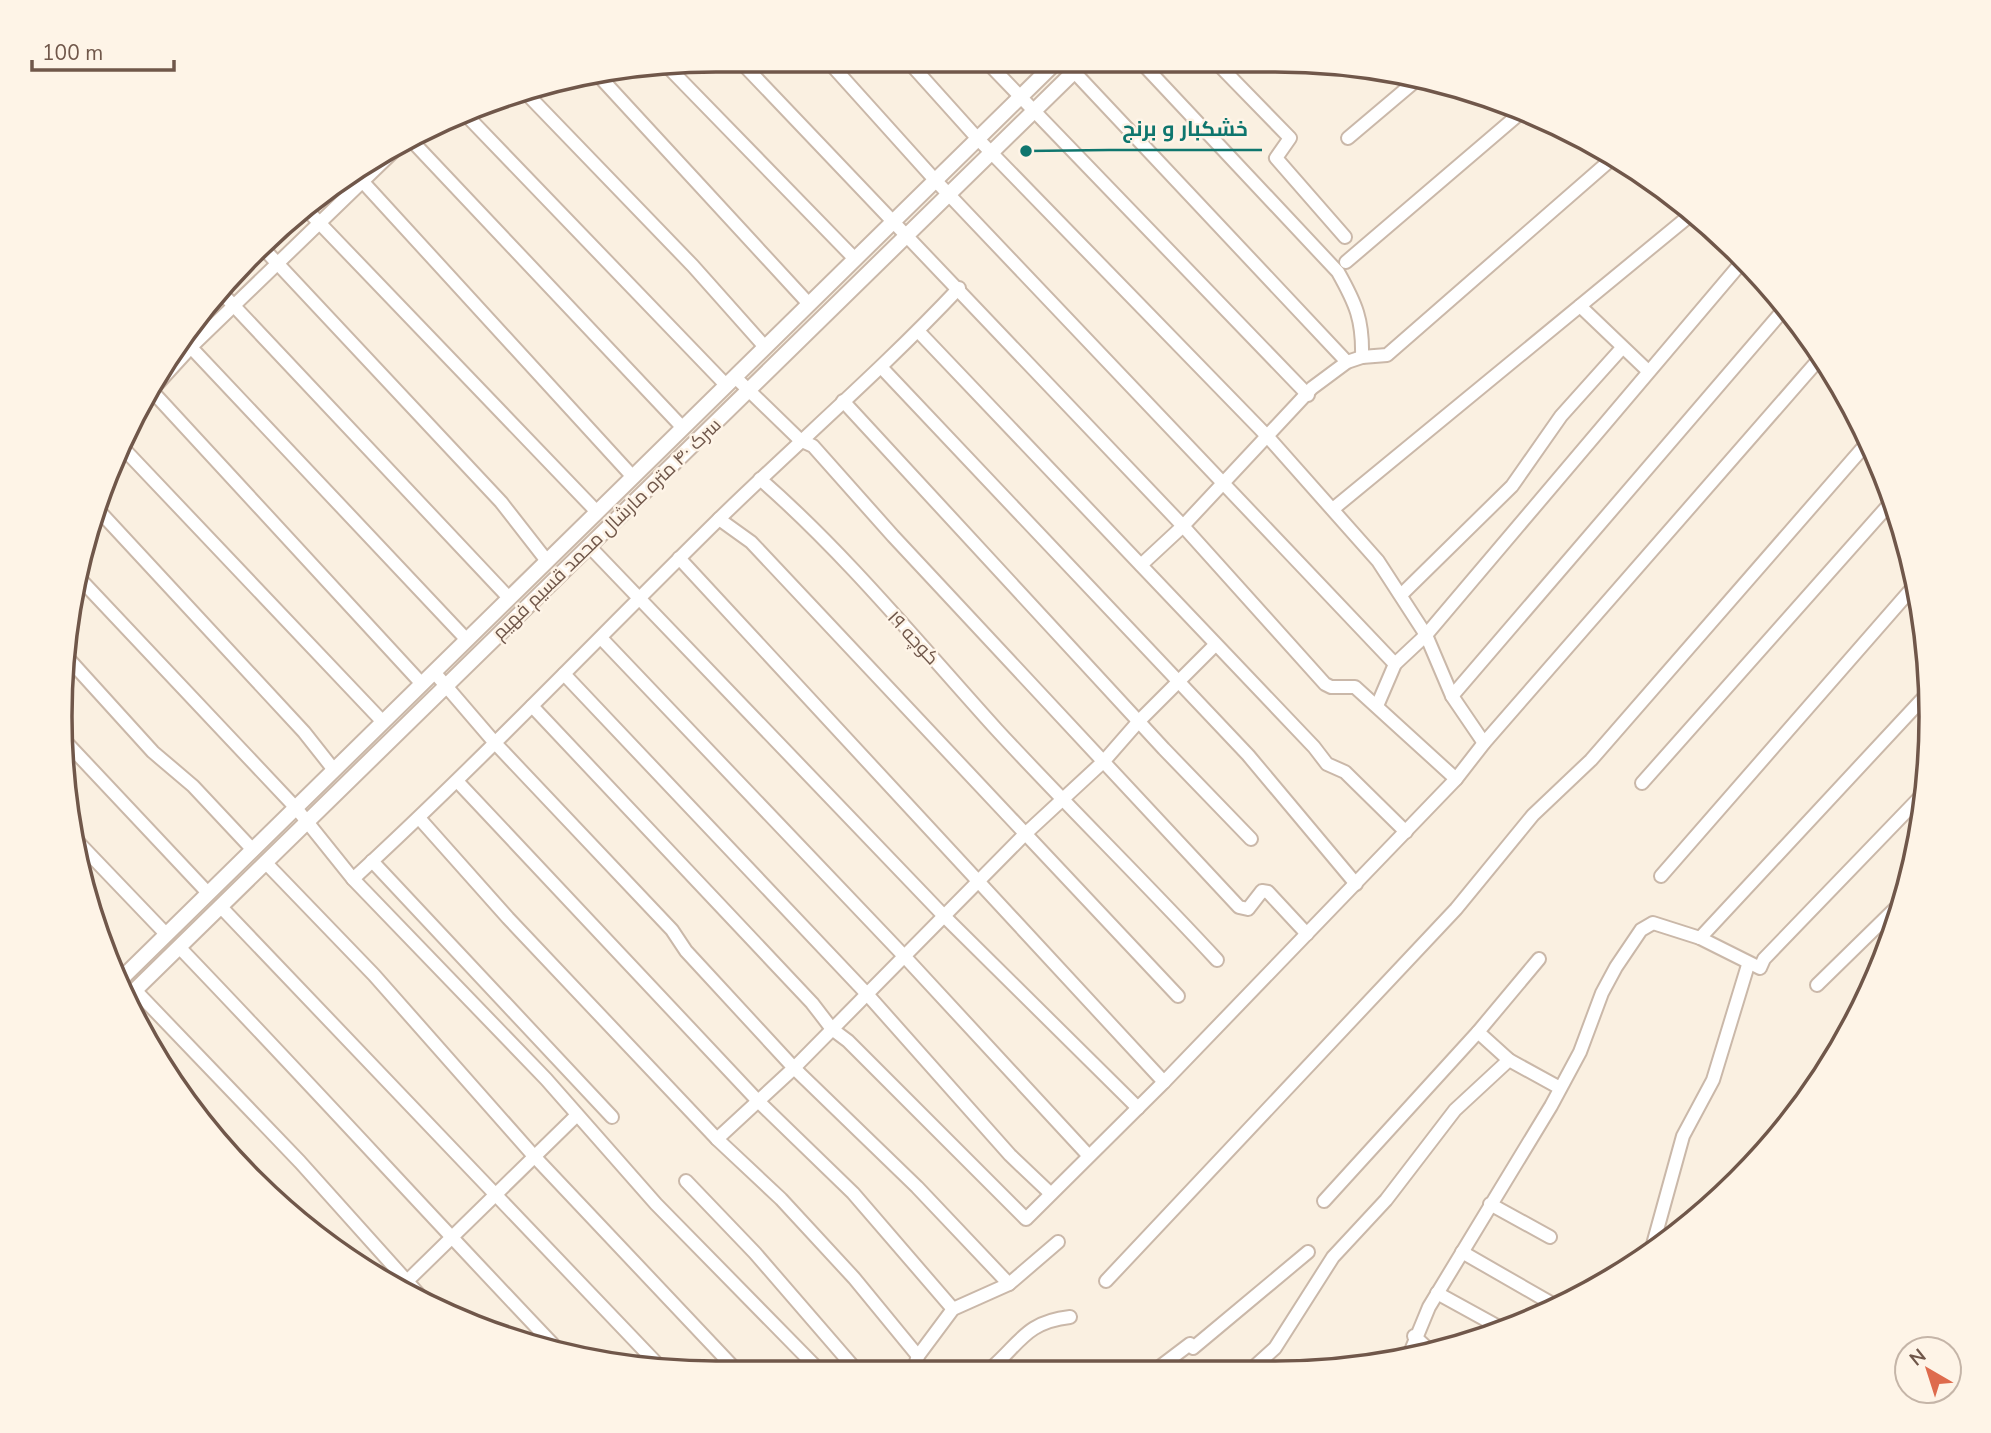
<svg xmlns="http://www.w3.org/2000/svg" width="1991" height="1433" font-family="'Nunito Sans',Cairo,sans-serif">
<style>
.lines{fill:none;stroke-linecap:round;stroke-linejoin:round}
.minor-casing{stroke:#cab8a9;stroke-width:16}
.tertiary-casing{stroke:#cab8a9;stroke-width:18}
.minor{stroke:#fff;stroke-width:12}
.tertiary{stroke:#fff;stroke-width:14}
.labels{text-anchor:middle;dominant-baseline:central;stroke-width:5;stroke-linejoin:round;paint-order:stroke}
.street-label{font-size:19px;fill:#70574a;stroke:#fef4e7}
.rim{fill:none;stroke:#70574a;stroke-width:3.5}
.leader{fill:none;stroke:#0f766e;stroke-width:2.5}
.callout-dot{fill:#0f766e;stroke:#fef4e7;stroke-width:2.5}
.callout-label{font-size:21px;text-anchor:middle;font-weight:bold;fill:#0f766e;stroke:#fef4e7;stroke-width:5;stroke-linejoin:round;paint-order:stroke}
</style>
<rect width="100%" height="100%" fill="#faf0e1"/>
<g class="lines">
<defs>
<g id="minor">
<path d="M 739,60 L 1183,526 L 1325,684 L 1331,687 L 1355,687 L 1456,779"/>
<path d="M 827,60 L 935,180 L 1395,664"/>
<path d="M 907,60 L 978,139 L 1268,437 L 1378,561 L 1426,635 L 1452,696 L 1484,743"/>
<path d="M 985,60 L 1308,395"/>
<path d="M 1063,60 L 1347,362"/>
<path d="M 1139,60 L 1338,272 C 1356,304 1363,320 1362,357"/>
<path d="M 1214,60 L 1290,138 L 1276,158 L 1345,237"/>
<path d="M 667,66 L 855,259"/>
<path d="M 598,75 L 809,304"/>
<path d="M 525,92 L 693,266 L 765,347"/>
<path d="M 468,117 L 726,385"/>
<path d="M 1348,138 L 1419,78"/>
<path d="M 413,142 L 683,428"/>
<path d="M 352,170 L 633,477"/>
<path d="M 307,210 L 597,512"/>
<path d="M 263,248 L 501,502 L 547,561"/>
<path d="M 1346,262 L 1518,115"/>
<path d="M 218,289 L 509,598"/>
<path d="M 1580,306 L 1647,370"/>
<path d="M 918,331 L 1314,747 L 1327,764 L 1345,772 L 1406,832"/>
<path d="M 184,340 L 467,640"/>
<path d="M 881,367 L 1248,755 L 1356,884"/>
<path d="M 735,377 L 800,440 L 813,446 L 893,536 L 1239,907 L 1248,909 L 1262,891 L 1268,892 L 1307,934"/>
<path d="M 151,390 L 422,684"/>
<path d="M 149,393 L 191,347 L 394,151"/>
<path d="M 843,401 L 1164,749 L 1251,839"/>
<path d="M 121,446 L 383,722"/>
<path d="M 760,479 C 845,553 921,646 997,730 C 1069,808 1145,882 1217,960"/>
<path d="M 1333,509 L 1688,217"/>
<path d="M 101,513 L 304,732 L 334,770"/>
<path d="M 719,519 L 751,542 L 1178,996"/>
<path d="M 589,546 L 945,917 L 1138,1108"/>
<path d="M 679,558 L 1164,1082"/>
<path d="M 1141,565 L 1183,526 L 1312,388 L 1347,362 L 1362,357 L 1387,355 L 1614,157"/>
<path d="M 81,580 L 296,808 L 353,879 L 546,1079 L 656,1204 L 820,1371"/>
<path d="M 1401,595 L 1512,486 L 1561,416 L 1622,348"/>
<path d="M 601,638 L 905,957 L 1088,1155"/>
<path d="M 65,655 L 153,752 L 193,786 L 253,850"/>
<path d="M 434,672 L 495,743 L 672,930 L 686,951 L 794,1068 L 917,1187 L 1009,1284"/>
<path d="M 564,674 L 867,994 L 1010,1155 L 1050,1193"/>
<path d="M 1452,696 L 1786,307"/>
<path d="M 532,706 L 812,1003 L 832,1029 L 848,1041 L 1026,1219 L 1164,1082 L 1456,779 L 1484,743 L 1821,357"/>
<path d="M 1377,706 L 1395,664 L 1426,635 L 1742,262"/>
<path d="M 65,741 L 208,893"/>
<path d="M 457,781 L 757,1100 L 853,1193 L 953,1309"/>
<path d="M 1642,783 L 1894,499"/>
<path d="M 419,818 L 508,918 L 717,1139 L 781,1199 L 854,1278 L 918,1356"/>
<path d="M 75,839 L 166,934"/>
<path d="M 372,861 L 612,1117"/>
<path d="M 265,862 L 374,975 L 533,1155 L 738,1372"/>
<path d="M 1661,876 L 1915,585"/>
<path d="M 353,879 C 479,763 597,639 719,519 C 799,441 883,369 959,288"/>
<path d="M 220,906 L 663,1370"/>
<path d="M 1700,938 L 1928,693"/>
<path d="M 179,947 C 308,1081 433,1219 562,1354"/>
<path d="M 108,962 L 122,977"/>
<path d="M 1817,985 L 1905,899"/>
<path d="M 135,990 L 300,1162 L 431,1308"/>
<path d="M 1478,1032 L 1509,1060"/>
<path d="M 717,1139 L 794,1068 L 1024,835 L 1104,761 L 1139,721 L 1215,645"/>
<path d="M 686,1181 L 755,1253 L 857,1371"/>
<path d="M 1324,1201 L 1478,1032 L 1539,959"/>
<path d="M 1490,1204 L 1550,1237"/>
<path d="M 1652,1248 L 1683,1136 L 1713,1080 L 1748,965"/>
<path d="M 1462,1252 L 1549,1302"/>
<path d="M 1106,1281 L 1456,909 L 1533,815 L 1591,760 L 1868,442"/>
<path d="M 399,1289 L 577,1115"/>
<path d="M 1437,1293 L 1497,1326"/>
<path d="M 1414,1336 L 1427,1348"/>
<path d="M 1410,1353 L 1429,1307 L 1551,1106 L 1580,1052 L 1602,993 L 1616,967 L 1641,930 L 1653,923 L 1700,938 L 1760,968 L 1764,959 L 1925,792"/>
<path d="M 1253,1368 L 1275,1348 L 1333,1257 L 1386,1200 L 1455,1110 L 1509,1060 L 1560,1088"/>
<path d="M 1157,1369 L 1190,1344 L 1193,1348 L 1308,1252"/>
<path d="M 989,1370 C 1020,1344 1025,1322 1070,1317"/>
<path d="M 1044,1370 L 1045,1368"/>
<path d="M 877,1371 L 901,1371"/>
<path d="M 913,1371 L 918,1356 L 953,1309 L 1009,1284 L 1058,1242"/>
</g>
<g id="tertiary">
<path d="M 118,982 L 1058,60"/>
<path d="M 128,997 L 1086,60"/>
</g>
</defs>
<use href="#minor" class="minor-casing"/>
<use href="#tertiary" class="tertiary-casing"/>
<use href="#minor" class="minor"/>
<use href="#tertiary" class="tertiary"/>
</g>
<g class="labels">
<g class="street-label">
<text transform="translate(607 529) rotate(-44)">سرک ۴۰ متره مارشال محمد قسیم فهیم</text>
<text transform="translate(913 638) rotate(47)">کوچه ۱۹</text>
</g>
</g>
<path d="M0 0H1991V1433H0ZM716 72H1275A644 644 0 0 1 1919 716V717A644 644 0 0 1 1275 1361H716A644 644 0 0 1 72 717V716A644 644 0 0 1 716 72Z" fill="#fef4e7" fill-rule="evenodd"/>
<path class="rim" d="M716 72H1275A644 644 0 0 1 1919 716V717A644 644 0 0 1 1275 1361H716A644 644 0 0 1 72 717V716A644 644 0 0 1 716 72Z"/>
<path class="leader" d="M1026 151L1109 150H1262"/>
<circle class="callout-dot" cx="1026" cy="151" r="7"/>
<g class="callout-label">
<text x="1185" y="136">خشکبار و برنج</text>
</g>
<g transform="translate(1928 1370) rotate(321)"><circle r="33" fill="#fef4e7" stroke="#c5b5a8" stroke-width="2"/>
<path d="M0-5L12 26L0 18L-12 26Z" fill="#de6b4d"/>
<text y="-10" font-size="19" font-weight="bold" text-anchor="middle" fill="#70574a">N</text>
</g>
<path d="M32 60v10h142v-10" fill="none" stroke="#70574a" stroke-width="3.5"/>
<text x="42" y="60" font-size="21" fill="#70574a" stroke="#fef4e7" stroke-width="5" paint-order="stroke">100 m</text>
</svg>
